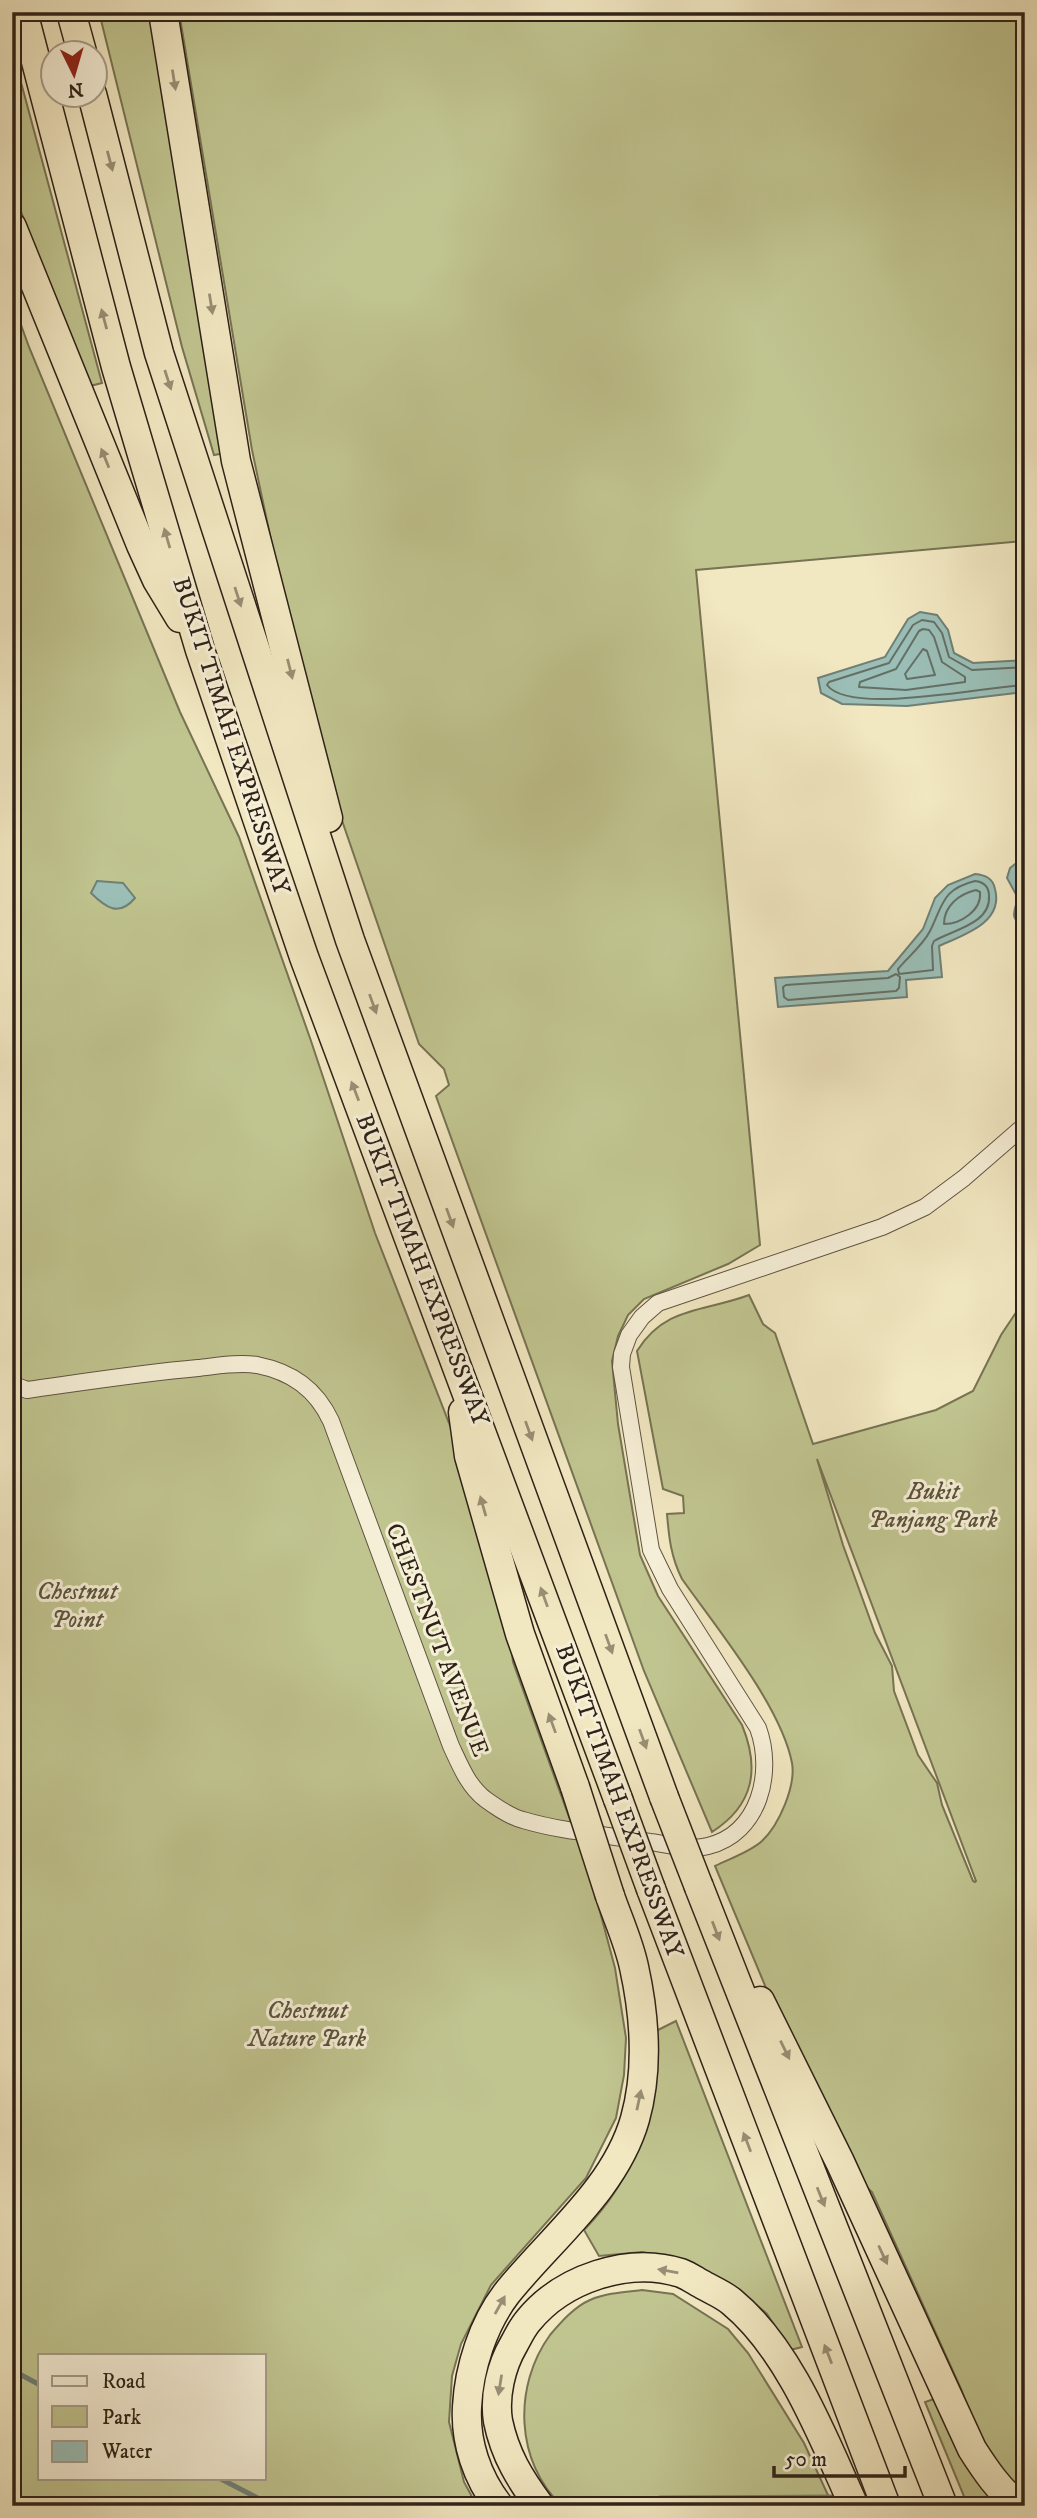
<svg xmlns="http://www.w3.org/2000/svg" width="1037" height="2518" font-family="'IM FELL DW Pica',serif">
<style>
.green{fill:#c0c48f;stroke:#777353;stroke-width:2;fill-rule:evenodd}
.water{fill:#9bbfb7;stroke:#6f8077;stroke-width:2}
.lines{fill:none;stroke-linecap:round;stroke-linejoin:round}
.shore{stroke:#647067;stroke-width:2}
.stream{stroke:#6f8077;stroke-width:5}
.street-casing{stroke:#5f5342;stroke-width:18}
.highway-casing{stroke:#2e2217;stroke-width:31}
.street{stroke:#f6efd7;stroke-width:16}
.highway{stroke:#f1e7c1;stroke-width:28}
.highway-bridge-casing{stroke:#2e2217;stroke-width:31;stroke-linecap:butt}
.highway-bridge{stroke:#f1e7c1;stroke-width:28}
.oneway{fill:#998e74}
.labels{text-anchor:middle;dominant-baseline:central;stroke-width:6;stroke-linejoin:round;paint-order:stroke}
.street-label{font-size:24px;fill:#2e2217;stroke:#f6efd7}
.park-label{font-size:24px;font-style:italic;fill:#5a533b;stroke:#f6efd7}
</style>
<rect width="100%" height="100%" fill="#f1e7c1"/>
<filter id="stains"><feTurbulence type="fractalNoise" baseFrequency=".00286" numOctaves="4"/><feColorMatrix values="0 0 0 0 .2 0 0 0 0 .09 0 0 0 0 .02 0 0 0 .5 -.17"/></filter>
<radialGradient id="worn" r=".72"><stop offset=".6" stop-color="#630" stop-opacity="0"/><stop offset="1" stop-color="#630" stop-opacity=".3"/></radialGradient>
<g class="green">
<path d="M 99,12 L 153,12 L 225,453 L 214,455 L 182,347 Z"/>
<path d="M 179,12 L 1025,12 L 1025,426 L 1019,427 L 1025,481 L 1025,541 L 696,570 L 760,1245 L 728,1264 L 644,1299 L 628,1315 L 618,1336 L 612,1361 L 618,1424 L 640,1555 L 658,1596 L 742,1725 C 760,1769 754,1805 712,1832 L 644,1671 L 436,1096 L 449,1085 L 444,1069 L 419,1044 L 337,806 L 286,611 L 252,450 Z"/>
<path d="M 12,49 L 102,383 L 90,386 L 12,189 Z"/>
<path d="M 12,300 L 29,347 L 180,712 L 239,837 L 310,1038 L 375,1233 L 500,1554 L 513,1662 L 591,1878 L 615,1968 L 626,2038 L 624,2075 L 616,2118 L 586,2178 L 491,2285 L 461,2344 L 452,2376 L 449,2422 L 464,2482 L 477,2506 L 12,2506 ZM 40,2355 L 264,2355 L 264,2478 L 40,2478 Z"/>
<path d="M 749,1295 L 763,1324 L 775,1333 L 813,1444 L 936,1410 L 973,1391 L 1001,1335 L 1025,1299 L 1025,2498 L 1001,2476 L 979,2436 L 961,2389 L 872,2192 L 861,2182 L 779,2019 L 715,1866 C 731,1858 750,1852 762,1841 C 779,1825 796,1786 792,1763 C 781,1706 716,1627 682,1579 C 671,1557 669,1538 667,1514 L 684,1513 L 683,1496 L 663,1489 L 637,1351 C 665,1306 704,1312 749,1295 ZM 817,1459 L 976,1881 L 975,1882 L 973,1881 L 942,1805 L 937,1783 L 918,1755 L 894,1691 L 892,1666 L 875,1633 L 843,1545 Z"/>
<path d="M 676,2021 L 802,2347 L 790,2350 L 767,2314 L 738,2289 L 685,2262 L 642,2252 L 599,2256 L 584,2230 C 647,2165 645,2116 654,2032 Z"/>
<path d="M 642,2290 L 673,2294 L 728,2329 L 748,2353 L 804,2443 L 833,2506 L 562,2506 C 515,2462 513,2386 550,2335 C 561,2322 574,2307 590,2300 C 606,2293 625,2292 642,2290 Z"/>
<path d="M 934,2399 L 1004,2506 L 968,2506 L 925,2402 Z"/>
</g>
<g class="water">
<path d="M 920,612 L 937,615 L 948,630 L 954,653 L 973,663 L 1025,660 L 1025,692 L 907,706 L 842,704 L 821,693 L 818,678 L 885,657 L 908,619 Z"/>
<path d="M 1019,861 L 1025,861 L 1025,925 C 1008,920 1015,910 1018,898 L 1007,878 L 1010,868 Z"/>
<path d="M 975,874 C 985,875 993,878 995,889 C 1004,923 963,935 939,946 L 942,977 L 906,980 L 907,997 L 778,1007 L 775,978 L 888,971 L 923,929 L 935,898 L 948,885 Z"/>
<path d="M 97,881 L 123,883 L 135,898 C 119,917 106,908 91,893 Z"/>
</g>
<g class="lines">
<g class="shore">
<path d="M 923,629 L 929,630 L 934,637 L 942,662 L 965,677 L 965,682 L 906,690 L 859,687 L 860,682 L 896,669 L 919,631 Z"/>
<path d="M 923,649 L 927,651 L 935,675 L 907,679 L 905,674 Z"/>
<path d="M 1025,667 L 972,670 L 949,657 L 942,633 L 934,622 L 922,620 L 913,625 L 889,663 L 829,682 L 827,685 C 850,716 987,686 1025,685"/>
<path d="M 975,881 C 984,882 989,886 989,896 C 991,924 952,930 934,941 L 932,946 L 933,970 L 899,974 L 898,969 C 908,957 923,945 930,931 C 943,905 942,889 975,881 Z"/>
<path d="M 976,890 L 980,892 C 982,910 961,924 944,924 C 944,906 959,894 976,890 Z"/>
<path d="M 896,974 L 900,977 L 899,988 L 896,991 L 788,1000 L 784,997 L 783,987 L 786,985 L 888,978 Z"/>
</g>
<g class="stream">
<path d="M 12,2370 L 40,2385"/>
<path d="M 219,2478 L 273,2506"/>
<path d="M 628,2504 L 661,2498 L 832,2497"/>
</g>
<defs>
<path id="street" d="M 12,1384 L 27,1390 C 84,1382 141,1373 198,1368 C 217,1366 238,1362 257,1365 C 292,1372 316,1389 331,1421 L 451,1746 C 460,1765 468,1786 485,1799 C 496,1807 510,1817 523,1820 C 563,1832 608,1835 650,1842 C 667,1844 691,1851 708,1846 C 760,1833 774,1772 758,1728 L 670,1589 L 651,1550 L 621,1367 L 622,1354 L 629,1335 L 642,1317 L 658,1303 L 882,1227 L 925,1207 L 964,1178 L 1025,1125"/>
<g id="highway">
<path d="M 23,12 L 116,367 L 200,650 L 304,957 L 618,1799"/>
<path d="M 71,12 L 82,52"/>
<path d="M 163,12 L 236,461 L 328,818"/>
<path d="M 92,94 L 159,353 L 350,940 L 664,1797"/>
<path d="M 12,227 L 141,545 L 157,580 L 180,618"/>
<path d="M 463,1412 L 469,1456 L 520,1634 L 575,1787"/>
<path d="M 699,1887 L 943,2506"/>
<path d="M 651,1889 L 886,2506"/>
<path d="M 760,2001 L 840,2162 L 972,2449 C 986,2471 999,2490 1019,2506"/>
<path d="M 499,2506 C 477,2478 465,2442 467,2407 C 469,2368 483,2324 507,2293 C 551,2238 615,2189 635,2119 C 649,2069 645,2017 634,1967 C 629,1943 618,1919 610,1896"/>
<path d="M 540,2506 C 520,2479 505,2455 498,2421 C 494,2396 501,2366 514,2344 C 518,2337 522,2328 528,2321 C 562,2279 628,2256 681,2273 C 689,2276 697,2282 705,2286 C 714,2291 724,2295 732,2302 C 790,2350 823,2438 854,2506"/>
</g>
</defs>
<use href="#street" class="street-casing"/>
<use href="#highway" class="highway-casing"/>
<use href="#street" class="street"/>
<use href="#highway" class="highway"/>
<defs>
<g id="highway-bridge">
<path d="M 575,1787 L 610,1896"/>
<path d="M 664,1797 L 699,1887"/>
<path d="M 618,1799 L 651,1889"/>
</g>
</defs>
<use href="#highway-bridge" class="highway-bridge-casing"/>
<use href="#highway-bridge" class="highway-bridge"/>
</g>
<defs><path id="oneway-solid" d="M-6-.8H1V-3.2L6.5 0L1 3.2V.8H-6Z" transform="scale(1.75)"/></defs>
<g class="oneway">
<use href="#oneway-solid" transform="translate(174 80) rotate(81)"/>
<use href="#oneway-solid" transform="translate(110 161) rotate(75)"/>
<use href="#oneway-solid" transform="translate(211 304) rotate(81)"/>
<use href="#oneway-solid" transform="translate(104 319) rotate(-105)"/>
<use href="#oneway-solid" transform="translate(168 380) rotate(72)"/>
<use href="#oneway-solid" transform="translate(105 458) rotate(-112)"/>
<use href="#oneway-solid" transform="translate(167 538) rotate(-106)"/>
<use href="#oneway-solid" transform="translate(238 597) rotate(72)"/>
<use href="#oneway-solid" transform="translate(290 669) rotate(76)"/>
<use href="#oneway-solid" transform="translate(373 1004) rotate(70)"/>
<use href="#oneway-solid" transform="translate(355 1091) rotate(-111)"/>
<use href="#oneway-solid" transform="translate(450 1218) rotate(70)"/>
<use href="#oneway-solid" transform="translate(529 1431) rotate(70)"/>
<use href="#oneway-solid" transform="translate(483 1506) rotate(-106)"/>
<use href="#oneway-solid" transform="translate(544 1597) rotate(-110)"/>
<use href="#oneway-solid" transform="translate(609 1644) rotate(70)"/>
<use href="#oneway-solid" transform="translate(552 1723) rotate(-110)"/>
<use href="#oneway-solid" transform="translate(643 1739) rotate(70)"/>
<use href="#oneway-solid" transform="translate(716 1931) rotate(69)"/>
<use href="#oneway-solid" transform="translate(785 2050) rotate(64)"/>
<use href="#oneway-solid" transform="translate(639 2100) rotate(-78)"/>
<use href="#oneway-solid" transform="translate(747 2142) rotate(-111)"/>
<use href="#oneway-solid" transform="translate(821 2197) rotate(68)"/>
<use href="#oneway-solid" transform="translate(883 2255) rotate(65)"/>
<use href="#oneway-solid" transform="translate(668 2271) rotate(-170)"/>
<use href="#oneway-solid" transform="translate(500 2305) rotate(-61)"/>
<use href="#oneway-solid" transform="translate(828 2354) rotate(-111)"/>
<use href="#oneway-solid" transform="translate(500 2385) rotate(99)"/>
</g>
<g class="labels">
<g class="street-label">
<text transform="translate(231 736) rotate(72)">BUKIT TIMAH EXPRESSWAY</text>
<text transform="translate(422 1270) rotate(69)">BUKIT TIMAH EXPRESSWAY</text>
<text transform="translate(437 1640) rotate(69)">CHESTNUT AVENUE</text>
<text transform="translate(619 1801) rotate(70)">BUKIT TIMAH EXPRESSWAY</text>
</g>
<g class="park-label">
<text x="933" y="1492">Bukit<tspan x="933" dy="28">Panjang Park</tspan></text>
<text x="77" y="1592">Chestnut<tspan x="77" dy="28">Point</tspan></text>
<text x="307" y="2011">Chestnut<tspan x="307" dy="28">Nature Park</tspan></text>
</g>
</g>
<rect width="1037" height="2518" fill="none" stroke="#f1e7c1" stroke-width="42"/>
<rect x="14" y="14" width="1009" height="2490" fill="none" stroke="#2e2217" stroke-width="3.5"/>
<rect x="21" y="21" width="995" height="2476" fill="none" stroke="#2e2217" stroke-width="2"/>
<rect x="38" y="2354" width="228" height="126" fill="#f6efd7" stroke="#a69d8a" stroke-width="2"/>
<rect x="52" y="2376" width="35" height="10" fill="#f6efd7" stroke="#a69d8a" stroke-width="2"/>
<text x="102" y="2388" font-size="21" fill="#2e2217">Road</text>
<rect x="52" y="2406" width="35" height="21" fill="#c0c48f" stroke="#a69d8a" stroke-width="2"/>
<text x="102" y="2424" font-size="21" fill="#2e2217">Park</text>
<rect x="52" y="2441" width="35" height="21" fill="#9bbfb7" stroke="#a69d8a" stroke-width="2"/>
<text x="102" y="2458" font-size="21" fill="#2e2217">Water</text>
<g transform="translate(74 74) rotate(175)"><circle r="33" fill="#f6efd7" stroke="#a69d8a" stroke-width="2"/>
<path d="M0-5L12 26L0 18L-12 26Z" fill="#8f2418"/>
<text y="-10" font-size="19" font-weight="bold" text-anchor="middle" fill="#2e2217">N</text>
</g>
<path d="M774 2466v10h131v-10" fill="none" stroke="#2e2217" stroke-width="3.5"/>
<text x="785" y="2466" font-size="21" fill="#2e2217" stroke="#f6efd7" stroke-width="5" paint-order="stroke">50 m</text>
<rect width="100%" height="100%" filter="url(#stains)"/>
<rect width="100%" height="100%" fill="url(#worn)"/>
</svg>
